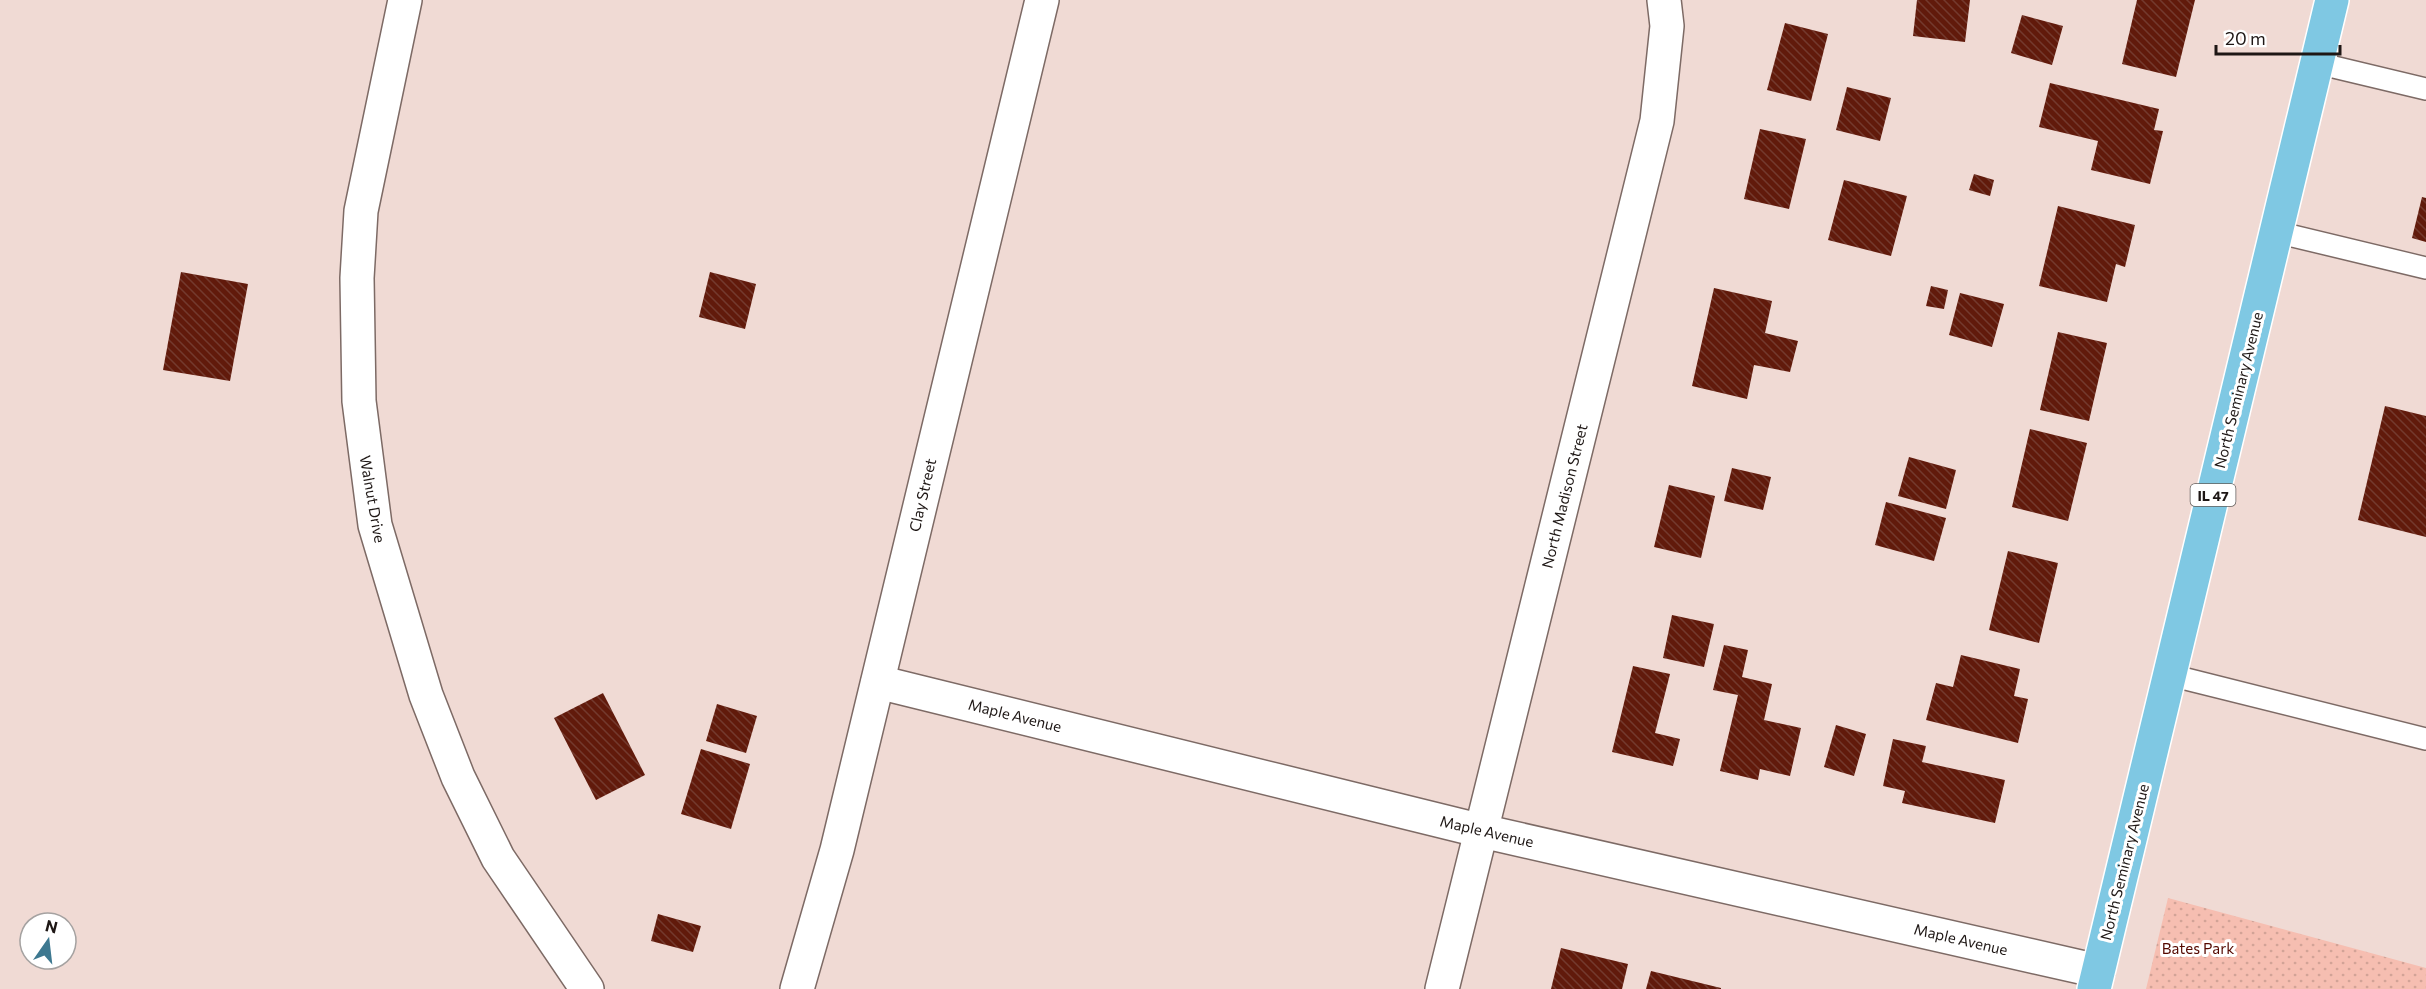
<svg xmlns="http://www.w3.org/2000/svg" width="2426" height="989" font-family="Commissioner,sans-serif">
<style>
.park{fill:url(#park-dots)}
.building{fill:url(#building-back-hatch)}
.lines{fill:none;stroke-linecap:round;stroke-linejoin:round}
.lane-casing{stroke:#7d6a65;stroke-width:24}
.street-casing{stroke:#7d6a65;stroke-width:36}
.primary-casing{stroke:#fff;stroke-width:36}
.lane{stroke:#fff;stroke-width:21}
.street{stroke:#fff;stroke-width:33}
.primary{stroke:#7fc8e3;stroke-width:33}
.labels{text-anchor:middle;dominant-baseline:central;stroke-width:6;stroke-linejoin:round;paint-order:stroke}
.shield{fill:#fff;stroke:#625d5b;stroke-width:1.5}
.shield-label{font-size:14px;font-weight:bold;fill:#1e1715}
.street-label{font-size:15px;fill:#1e1715;stroke:#fff}
.park-label{font-size:15px;fill:#540900;stroke:#fff}
</style>
<defs>
<pattern id="park-dots" width="8" height="8" patternUnits="userSpaceOnUse" patternTransform="scale(1.5)"><rect width="8" height="8" fill="#f6beb1"/><path d="M2 2h.1M6 6h.1" fill="none" stroke="#d2a397" stroke-width="1.8" stroke-linecap="round"/></pattern>
<pattern id="building-back-hatch" width="6" height="6" patternUnits="userSpaceOnUse" patternTransform="scale(1.5)"><rect width="6" height="6" fill="#611a0b"/><path d="M-1 5l2 2M0 0l6 6M5-1l2 2" fill="none" stroke="#733a2e"/></pattern>
</defs>
<rect width="100%" height="100%" fill="#f0dad4"/>
<path class="park" d="M 2168,898 L 2426,968 L 2426,989 L 2146,989 Z"/>
<g class="building">
<path d="M 1917,0 L 1970,0 L 1965,42 L 1913,36 Z"/>
<path d="M 2137,0 L 2195,0 L 2176,77 L 2122,64 Z"/>
<path d="M 2022,15 L 2063,26 L 2052,65 L 2011,53 Z"/>
<path d="M 1785,23 L 1828,34 L 1811,101 L 1767,90 Z"/>
<path d="M 2050,83 L 2159,109 L 2154,130 L 2163,131 L 2150,184 L 2091,170 L 2098,141 L 2039,127 Z"/>
<path d="M 1847,87 L 1891,98 L 1880,141 L 1836,130 Z"/>
<path d="M 1760,129 L 1806,139 L 1789,209 L 1744,199 Z"/>
<path d="M 1974,174 L 1994,180 L 1990,196 L 1969,190 Z"/>
<path d="M 1844,180 L 1907,196 L 1891,256 L 1828,240 Z"/>
<path d="M 2422,197 L 2426,198 L 2426,242 L 2412,238 Z"/>
<path d="M 2058,206 L 2135,225 L 2125,267 L 2116,264 L 2107,302 L 2039,286 Z"/>
<path d="M 181,272 L 248,284 L 230,381 L 163,370 Z"/>
<path d="M 710,272 L 756,284 L 745,329 L 699,317 Z"/>
<path d="M 1931,286 L 1948,290 L 1944,309 L 1926,306 Z"/>
<path d="M 1714,288 L 1772,301 L 1765,333 L 1798,341 L 1790,372 L 1754,365 L 1747,399 L 1692,386 Z"/>
<path d="M 1960,293 L 2004,304 L 1992,347 L 1949,335 Z"/>
<path d="M 2058,332 L 2107,343 L 2089,421 L 2040,410 Z"/>
<path d="M 2385,406 L 2426,416 L 2426,537 L 2358,520 Z"/>
<path d="M 2030,429 L 2087,443 L 2068,521 L 2012,507 Z"/>
<path d="M 1909,457 L 1956,470 L 1946,509 L 1898,496 Z"/>
<path d="M 1732,468 L 1771,477 L 1763,510 L 1724,501 Z"/>
<path d="M 1669,485 L 1715,496 L 1701,558 L 1654,547 Z"/>
<path d="M 1886,502 L 1946,518 L 1934,561 L 1875,545 Z"/>
<path d="M 2008,551 L 2058,563 L 2039,643 L 1989,630 Z"/>
<path d="M 1672,615 L 1714,624 L 1704,667 L 1663,658 Z"/>
<path d="M 1724,645 L 1748,650 L 1742,677 L 1772,684 L 1764,720 L 1801,728 L 1790,776 L 1760,769 L 1758,780 L 1720,771 L 1738,695 L 1713,690 Z"/>
<path d="M 1961,655 L 2020,669 L 2014,696 L 2028,699 L 2018,743 L 1926,720 L 1936,683 L 1953,687 Z"/>
<path d="M 1633,666 L 1670,674 L 1655,733 L 1680,739 L 1673,766 L 1612,752 Z"/>
<path d="M 603,693 L 645,775 L 596,800 L 554,718 Z"/>
<path d="M 717,704 L 757,716 L 746,753 L 706,741 Z"/>
<path d="M 1836,725 L 1866,734 L 1854,776 L 1824,767 Z"/>
<path d="M 1893,739 L 1926,746 L 1922,762 L 2005,780 L 1995,823 L 1902,803 L 1905,791 L 1883,786 Z"/>
<path d="M 701,749 L 750,764 L 731,829 L 681,814 Z"/>
<path d="M 658,914 L 701,926 L 693,952 L 651,941 Z"/>
<path d="M 1561,948 L 1628,964 L 1622,989 L 1551,989 Z"/>
<path d="M 1651,971 L 1721,988 L 1721,989 L 1646,989 Z"/>
</g>
<g class="lines">
<defs>
<g id="lane">
<path d="M 2317,63 L 2426,89"/>
<path d="M 2276,232 L 2426,268"/>
<path d="M 2170,675 L 2426,739"/>
</g>
<g id="street">
<path d="M 405,0 L 361,211 L 357,278 L 359,401 L 375,525 L 426,695 L 458,777 L 498,858 L 587,989"/>
<path d="M 878,682 L 1482,831 L 2098,971"/>
<path d="M 797,989 L 837,850 L 1042,0"/>
<path d="M 1442,989 L 1657,121 L 1667,26 L 1664,0"/>
</g>
<path id="primary" d="M 2094,989 L 2332,0"/>
</defs>
<use href="#lane" class="lane-casing"/>
<use href="#street" class="street-casing"/>
<use href="#primary" class="primary-casing"/>
<use href="#lane" class="lane"/>
<use href="#street" class="street"/>
<use href="#primary" class="primary"/>
</g>
<g class="labels">
<rect class="shield" x="2190.5" y="484" width="45" height="22" rx="4.5"/>
<g class="shield-label">
<text x="2213" y="495">IL 47</text>
</g>
<g class="street-label">
<text transform="translate(2238 390) rotate(-76)">North Seminary Avenue</text>
<text transform="translate(922 495) rotate(-77)">Clay Street</text>
<text transform="translate(1564 496) rotate(-76)">North Madison Street</text>
<text transform="translate(373 499) rotate(80)">Walnut Drive</text>
<text transform="translate(1015 715) rotate(14)">Maple Avenue</text>
<text transform="translate(1487 831) rotate(13)">Maple Avenue</text>
<text transform="translate(2124 862) rotate(-76)">North Seminary Avenue</text>
<text transform="translate(1961 939) rotate(13)">Maple Avenue</text>
</g>
<g class="park-label">
<text x="2198" y="948">Bates Park</text>
</g>
</g>
<g transform="translate(48 941) rotate(14)"><circle r="28" fill="#ffffff" stroke="#a5a2a1" stroke-width="1.5"/>
<path d="M0-4.5L10 22L0 15L-10 22Z" fill="#3d7890"/>
<text y="-9" font-size="16" font-weight="bold" text-anchor="middle" fill="#1e1715">N</text>
</g>
<path d="M2216 45v9h124v-9" fill="none" stroke="#1e1715" stroke-width="3"/>
<text x="2225" y="45" font-size="18" fill="#1e1715" stroke="#ffffff" stroke-width="4.5" paint-order="stroke">20 m</text>
</svg>
